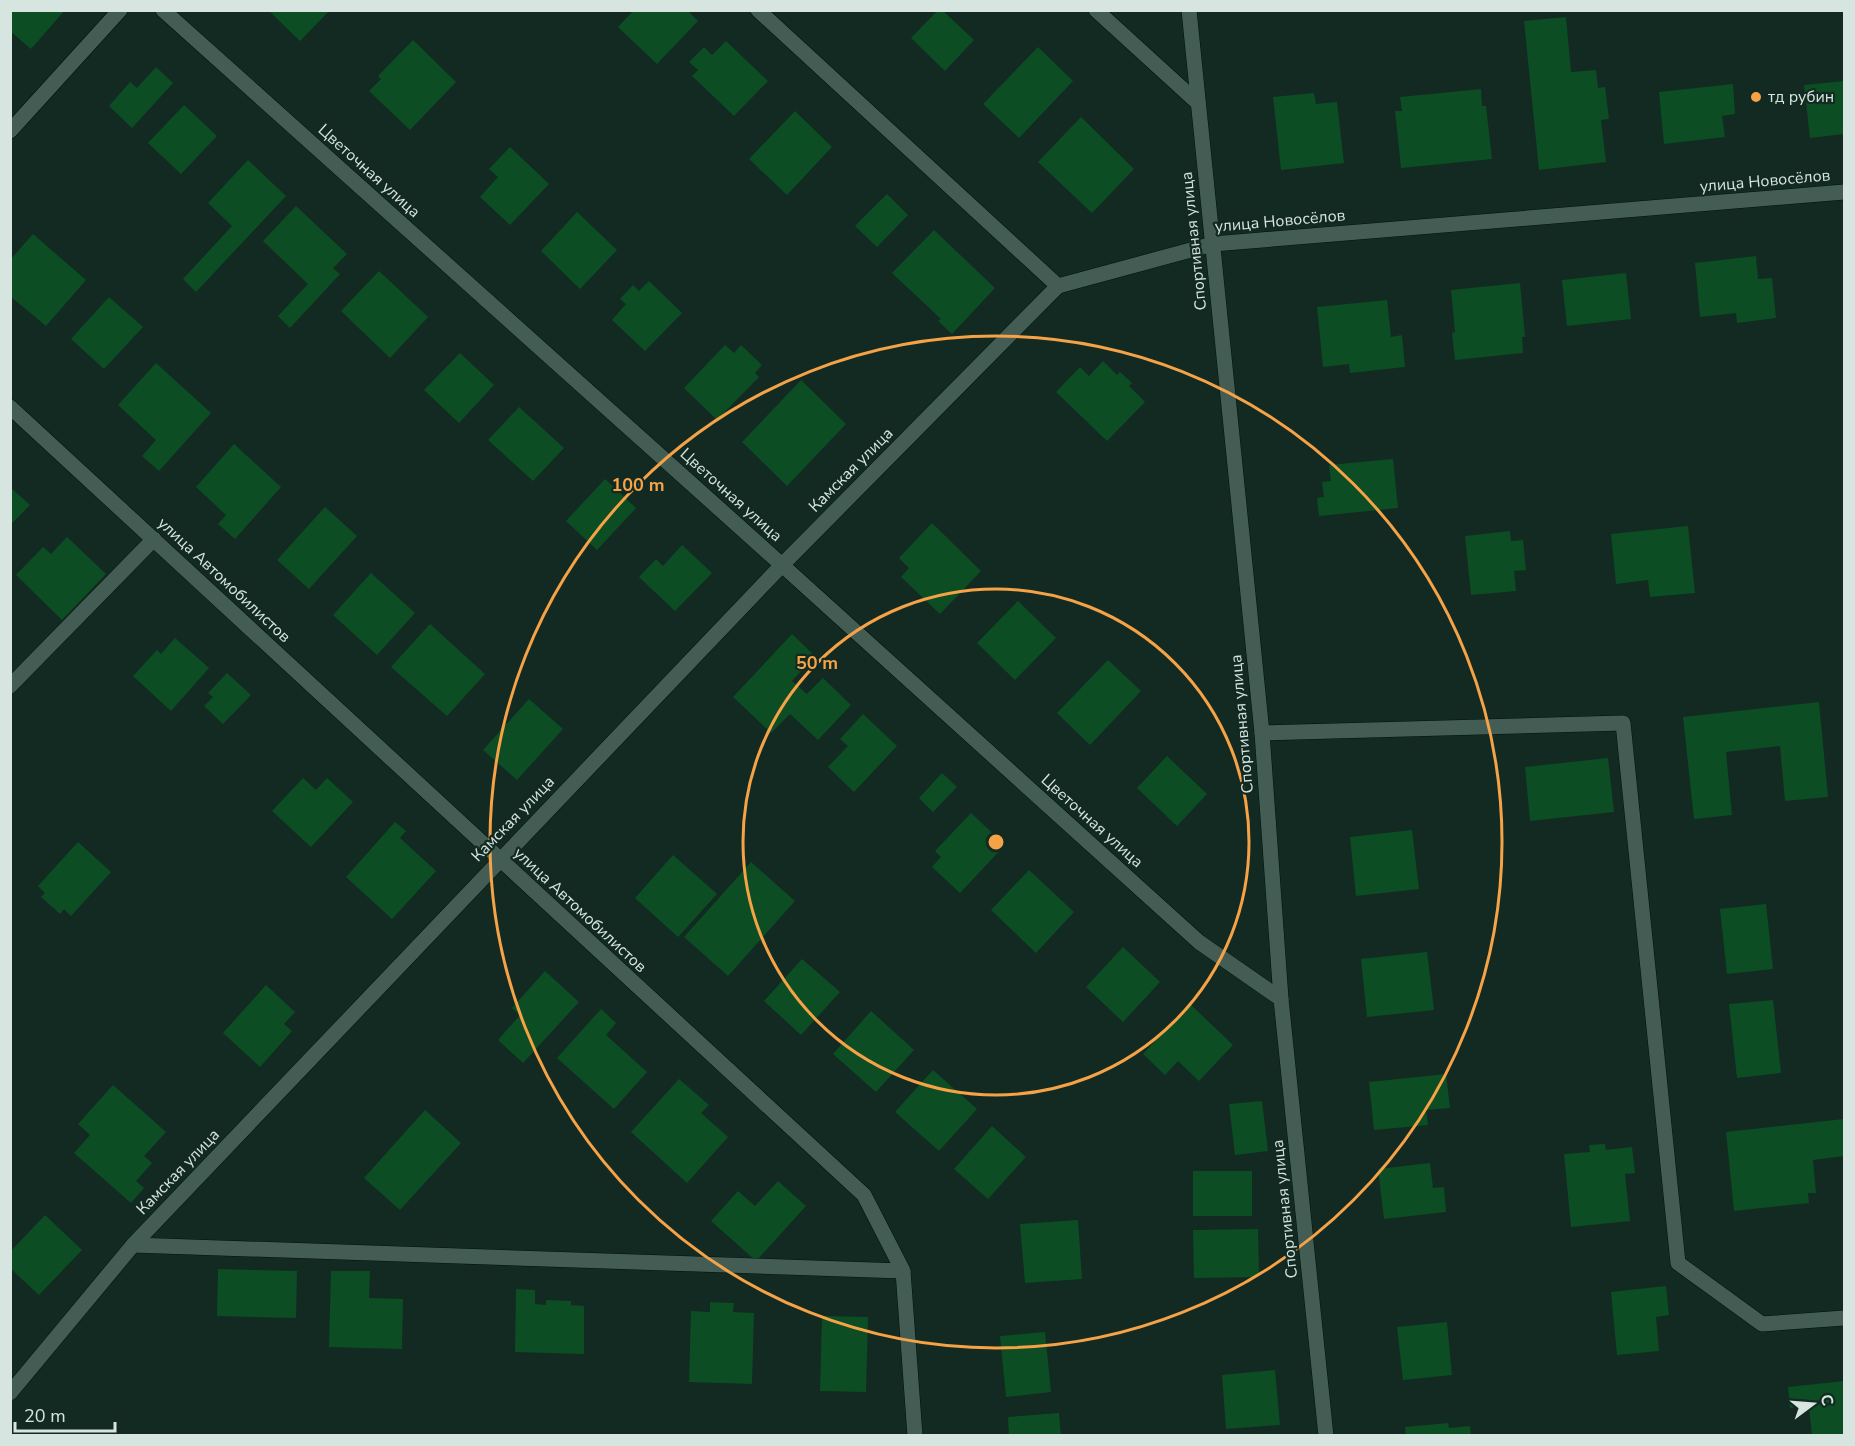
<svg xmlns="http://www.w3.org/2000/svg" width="1855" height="1446" font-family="'Nunito Sans',sans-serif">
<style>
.building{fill:#0c4d23}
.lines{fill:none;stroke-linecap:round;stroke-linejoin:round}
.minor-casing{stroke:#00120c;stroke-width:16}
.minor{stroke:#445d54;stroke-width:15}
.ring{fill:none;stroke:#f6a246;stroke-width:3}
.poi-dot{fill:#f6a246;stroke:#122a22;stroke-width:2}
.labels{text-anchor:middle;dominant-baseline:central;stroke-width:4.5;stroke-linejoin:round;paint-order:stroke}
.poi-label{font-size:16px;fill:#d6e5df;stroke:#122a22;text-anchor:start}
.street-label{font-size:16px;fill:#d6e5df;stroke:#122a22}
.centre{fill:#f6a246;stroke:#122a22;stroke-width:3}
.ring-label{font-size:18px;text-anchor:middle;font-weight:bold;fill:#f6a246;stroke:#122a22;stroke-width:4.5;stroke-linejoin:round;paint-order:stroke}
</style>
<rect width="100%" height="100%" fill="#122a22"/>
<g class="building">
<path d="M 10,10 L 65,10 L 31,49 L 10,31 Z"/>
<path d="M 268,10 L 330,10 L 300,41 Z"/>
<path d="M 634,10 L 687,10 L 698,21 L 657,64 L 618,27 Z"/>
<path d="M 938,10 L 942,10 L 974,40 L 945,71 L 911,38 Z"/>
<path d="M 1566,17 L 1571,72 L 1596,70 L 1598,88 L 1605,87 L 1609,119 L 1601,120 L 1606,162 L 1539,170 L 1524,21 Z"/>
<path d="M 413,40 L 456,82 L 410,130 L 369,91 L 381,79 L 378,76 Z"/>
<path d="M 726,41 L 768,81 L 734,116 L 692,76 L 698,70 L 689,62 L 704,47 L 712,55 Z"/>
<path d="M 1038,47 L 1073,81 L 1019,138 L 983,104 Z"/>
<path d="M 156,67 L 173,83 L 132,128 L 109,106 L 130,82 L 137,88 Z"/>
<path d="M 1844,81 L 1844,134 L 1810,138 L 1804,85 Z"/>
<path d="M 1733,84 L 1735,114 L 1722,116 L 1725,137 L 1664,144 L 1659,92 Z"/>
<path d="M 1481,89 L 1482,106 L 1486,106 L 1492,159 L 1401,168 L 1395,111 L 1402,111 L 1400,97 Z"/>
<path d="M 1314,93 L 1316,104 L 1337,102 L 1344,163 L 1281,170 L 1273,97 Z"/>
<path d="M 184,105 L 217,136 L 181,174 L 148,143 Z"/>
<path d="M 795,111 L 832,147 L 787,195 L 749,159 Z"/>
<path d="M 1081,117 L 1134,169 L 1092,213 L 1038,162 Z"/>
<path d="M 510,147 L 549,184 L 510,225 L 480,197 L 498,177 L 489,169 Z"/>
<path d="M 248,160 L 286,196 L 196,292 L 183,279 L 232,226 L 208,203 Z"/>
<path d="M 887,194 L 908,215 L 877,247 L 855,226 Z"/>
<path d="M 296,206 L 347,254 L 333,268 L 340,274 L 290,328 L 278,316 L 308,284 L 263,241 Z"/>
<path d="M 577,212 L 617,250 L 580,289 L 541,251 Z"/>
<path d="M 934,230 L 995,288 L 952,334 L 938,321 L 941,319 L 892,273 Z"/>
<path d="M 33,234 L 86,280 L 46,326 L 10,296 L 10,260 Z"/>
<path d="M 1756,256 L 1758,279 L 1772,278 L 1776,318 L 1737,323 L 1736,313 L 1700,317 L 1695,263 Z"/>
<path d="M 379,271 L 428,317 L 390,358 L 341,311 Z"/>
<path d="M 1626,273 L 1631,319 L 1567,326 L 1562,280 Z"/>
<path d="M 649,281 L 682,313 L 645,351 L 612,320 L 626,304 L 620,299 L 633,285 L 639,291 Z"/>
<path d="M 1520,283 L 1525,337 L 1522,337 L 1523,353 L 1455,360 L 1452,333 L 1455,332 L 1451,290 Z"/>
<path d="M 109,297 L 143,327 L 104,369 L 71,339 Z"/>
<path d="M 1387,300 L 1391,337 L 1402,335 L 1405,367 L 1350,373 L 1349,364 L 1323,367 L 1317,307 Z"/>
<path d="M 725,345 L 734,353 L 741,345 L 762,365 L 755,373 L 759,377 L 717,420 L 684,388 Z"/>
<path d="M 460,353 L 494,385 L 459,423 L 424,390 Z"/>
<path d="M 1103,361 L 1117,375 L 1120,372 L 1132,383 L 1129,386 L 1145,402 L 1107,441 L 1056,392 L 1080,367 L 1089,376 Z"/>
<path d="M 156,363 L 211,413 L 159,471 L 142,456 L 156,440 L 118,405 Z"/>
<path d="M 801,380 L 846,424 L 787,486 L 742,442 Z"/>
<path d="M 519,407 L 564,448 L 533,481 L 488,440 Z"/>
<path d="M 234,444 L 281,487 L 235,539 L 218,524 L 226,515 L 196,487 Z"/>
<path d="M 1393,459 L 1398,508 L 1319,516 L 1317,498 L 1324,497 L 1322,482 L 1331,481 L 1329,465 Z"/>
<path d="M 605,479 L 636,508 L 597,550 L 566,521 Z"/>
<path d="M 10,487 L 30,505 L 10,525 Z"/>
<path d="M 325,507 L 357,536 L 309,589 L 277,560 Z"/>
<path d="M 932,523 L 981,571 L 940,614 L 901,577 L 909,568 L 899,558 Z"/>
<path d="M 1688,526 L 1695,593 L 1650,597 L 1648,580 L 1616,584 L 1611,534 Z"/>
<path d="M 1510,531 L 1511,541 L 1523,540 L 1526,570 L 1514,571 L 1516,591 L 1471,595 L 1465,536 Z"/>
<path d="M 67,537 L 106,574 L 62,620 L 16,575 L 43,547 L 51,554 Z"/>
<path d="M 682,545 L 712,573 L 675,611 L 639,577 L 656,559 L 663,566 Z"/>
<path d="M 371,573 L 415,613 L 377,655 L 333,615 Z"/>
<path d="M 1018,601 L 1056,638 L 1015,680 L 977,643 Z"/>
<path d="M 430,624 L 485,674 L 447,716 L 391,667 Z"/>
<path d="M 792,634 L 815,656 L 792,681 L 807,694 L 823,678 L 851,705 L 818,740 L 790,714 L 771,733 L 733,697 Z"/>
<path d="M 175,638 L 209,668 L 171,711 L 133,676 L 157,650 L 161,654 Z"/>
<path d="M 1108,660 L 1141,691 L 1090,745 L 1057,713 Z"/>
<path d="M 227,673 L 251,695 L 223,724 L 204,706 L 213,697 L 208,693 Z"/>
<path d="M 529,699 L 563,729 L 517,780 L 483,750 Z"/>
<path d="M 1819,702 L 1828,797 L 1785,801 L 1780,746 L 1726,752 L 1732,815 L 1694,819 L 1683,717 Z"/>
<path d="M 863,714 L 897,746 L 854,792 L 828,767 L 848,746 L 840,739 Z"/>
<path d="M 1167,756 L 1207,794 L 1177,826 L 1137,788 Z"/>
<path d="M 1608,758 L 1614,812 L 1530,821 L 1525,767 Z"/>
<path d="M 942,773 L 957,787 L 933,812 L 919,798 Z"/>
<path d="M 303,778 L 316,790 L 327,778 L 353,802 L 311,847 L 272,811 Z"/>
<path d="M 971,813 L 1005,845 L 960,893 L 932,867 L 941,857 L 935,851 Z"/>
<path d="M 395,822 L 406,831 L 400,838 L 436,871 L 392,919 L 346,877 Z"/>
<path d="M 1412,830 L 1419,889 L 1356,896 L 1350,837 Z"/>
<path d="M 78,842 L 111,872 L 71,916 L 64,909 L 60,914 L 41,897 L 45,893 L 38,886 Z"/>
<path d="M 673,855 L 717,894 L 678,937 L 635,898 Z"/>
<path d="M 751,862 L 795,901 L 728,976 L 684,937 Z"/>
<path d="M 1029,870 L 1074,912 L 1036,953 L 991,910 Z"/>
<path d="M 1766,904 L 1773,969 L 1727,974 L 1720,909 Z"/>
<path d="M 1123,947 L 1160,982 L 1123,1022 L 1086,987 Z"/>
<path d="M 1427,952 L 1434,1010 L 1367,1017 L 1361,959 Z"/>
<path d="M 802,959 L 840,992 L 801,1035 L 764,1001 Z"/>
<path d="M 545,971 L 579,1002 L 523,1063 L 498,1040 L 520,1015 L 512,1008 Z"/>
<path d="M 266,985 L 295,1012 L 284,1024 L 292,1031 L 260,1067 L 223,1033 Z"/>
<path d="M 1773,1000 L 1781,1073 L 1737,1078 L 1729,1004 Z"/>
<path d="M 1190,1004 L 1233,1045 L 1199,1081 L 1178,1061 L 1165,1075 L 1143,1054 Z"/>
<path d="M 601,1009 L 616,1023 L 606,1035 L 647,1072 L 614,1109 L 557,1058 Z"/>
<path d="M 871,1011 L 914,1050 L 876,1092 L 833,1054 Z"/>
<path d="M 933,1070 L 977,1109 L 939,1151 L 895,1112 Z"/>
<path d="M 1446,1074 L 1450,1108 L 1426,1110 L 1428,1125 L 1374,1130 L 1369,1082 Z"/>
<path d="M 679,1079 L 709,1105 L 701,1113 L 728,1137 L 687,1183 L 631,1132 Z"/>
<path d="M 113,1085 L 166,1132 L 144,1156 L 152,1163 L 136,1181 L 144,1188 L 131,1203 L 74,1153 L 90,1135 L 78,1124 Z"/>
<path d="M 1262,1101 L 1268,1151 L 1235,1155 L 1229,1104 Z"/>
<path d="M 425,1110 L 461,1143 L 400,1210 L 364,1178 Z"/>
<path d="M 1844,1119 L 1844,1156 L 1813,1160 L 1816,1193 L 1808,1193 L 1809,1203 L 1734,1211 L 1726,1132 Z"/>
<path d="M 992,1126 L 1026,1157 L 988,1199 L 954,1169 Z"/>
<path d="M 1605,1144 L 1606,1150 L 1632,1147 L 1635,1173 L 1625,1174 L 1630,1221 L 1571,1227 L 1564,1154 L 1590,1152 L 1589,1145 Z"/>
<path d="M 1430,1163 L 1433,1188 L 1444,1187 L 1446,1212 L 1384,1219 L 1378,1169 Z"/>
<rect x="1193" y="1171" width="59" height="45"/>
<path d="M 778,1181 L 806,1206 L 756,1261 L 711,1221 L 738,1191 L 755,1206 Z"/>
<path d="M 45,1215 L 82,1250 L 39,1295 L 10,1268 L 10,1252 Z"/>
<path d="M 1078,1220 L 1082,1279 L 1025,1283 L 1020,1224 Z"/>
<path d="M 1258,1229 L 1259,1277 L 1194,1278 L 1193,1230 Z"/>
<path d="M 218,1269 L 297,1271 L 296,1318 L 217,1316 Z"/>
<path d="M 331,1271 L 370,1271 L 369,1298 L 403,1299 L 402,1349 L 329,1347 Z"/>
<path d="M 1666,1286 L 1669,1315 L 1656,1317 L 1659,1351 L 1617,1355 L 1611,1292 Z"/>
<path d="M 516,1289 L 535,1290 L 535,1304 L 546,1305 L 546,1300 L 571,1301 L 571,1305 L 584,1306 L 584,1354 L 515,1352 Z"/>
<path d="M 710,1302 L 734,1303 L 733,1312 L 754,1313 L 752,1384 L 689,1382 L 691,1311 L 710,1312 Z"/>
<path d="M 822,1316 L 868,1317 L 866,1392 L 820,1391 Z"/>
<path d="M 1447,1322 L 1452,1375 L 1403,1380 L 1397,1327 Z"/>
<path d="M 1045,1332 L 1051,1392 L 1006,1397 L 1000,1336 Z"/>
<path d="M 1275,1370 L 1280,1425 L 1226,1429 L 1222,1375 Z"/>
<path d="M 1844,1381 L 1844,1436 L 1812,1436 L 1809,1406 L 1790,1408 L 1788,1387 Z"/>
<path d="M 1059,1413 L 1061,1436 L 1009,1436 L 1008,1417 Z"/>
<path d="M 1448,1423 L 1449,1428 L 1470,1426 L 1471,1436 L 1406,1436 L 1405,1427 Z"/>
</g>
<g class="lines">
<defs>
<g id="minor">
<path d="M 163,10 L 782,565 L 1199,942 L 1281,999"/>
<path d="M 758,10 L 1058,286 L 1213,244 L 1844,192"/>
<path d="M 1096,10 L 1198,103"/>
<path d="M 1189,10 L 1262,733 L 1281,999 L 1326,1436"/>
<path d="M 10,131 L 120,10"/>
<path d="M 10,407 L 864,1195 L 903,1271 L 915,1436"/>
<path d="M 10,686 L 154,539"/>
<path d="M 1262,733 L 1623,723 L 1678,1263 L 1762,1324 L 1844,1318"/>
<path d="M 133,1245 L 903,1271"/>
<path d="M 10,1393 L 133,1245 L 782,565 L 1058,286"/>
</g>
</defs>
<use href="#minor" class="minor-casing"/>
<use href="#minor" class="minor"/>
</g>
<g class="ring">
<circle cx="996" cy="842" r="253"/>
<circle cx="996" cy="842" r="506"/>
</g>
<circle class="poi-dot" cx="1756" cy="97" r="6"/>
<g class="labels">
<g class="poi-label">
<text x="1768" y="97">тд рубин</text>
</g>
<g class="street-label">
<text transform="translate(369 171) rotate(42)">Цветочная улица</text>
<text transform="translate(1765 181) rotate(-5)">улица Новосёлов</text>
<text transform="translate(1280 221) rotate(-5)">улица Новосёлов</text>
<text transform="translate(1194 241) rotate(-96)">Спортивная улица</text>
<text transform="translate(851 470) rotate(-45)">Камская улица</text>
<text transform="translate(731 495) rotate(42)">Цветочная улица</text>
<text transform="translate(224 580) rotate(43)">улица Автомобилистов</text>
<text transform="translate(1242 724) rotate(-95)">Спортивная улица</text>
<text transform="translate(513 819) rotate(-46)">Камская улица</text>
<text transform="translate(1092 821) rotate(42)">Цветочная улица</text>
<text transform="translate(580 910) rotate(43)">улица Автомобилистов</text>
<text transform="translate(178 1172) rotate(-46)">Камская улица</text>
<text transform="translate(1285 1209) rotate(-96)">Спортивная улица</text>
</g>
</g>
<circle cx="996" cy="842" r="9" class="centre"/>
<g class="ring-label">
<text x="638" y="491">100 m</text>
<text x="817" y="669">50 m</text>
</g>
<rect width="1855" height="1446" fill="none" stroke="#d6e5df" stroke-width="24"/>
<g transform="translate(1813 1404) rotate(74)" stroke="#122a22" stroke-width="4.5" paint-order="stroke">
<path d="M0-4.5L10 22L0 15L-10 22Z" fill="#d6e5df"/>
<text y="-9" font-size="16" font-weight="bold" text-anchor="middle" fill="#d6e5df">С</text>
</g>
<path d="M15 1422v9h100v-9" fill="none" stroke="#d6e5df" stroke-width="3"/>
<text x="24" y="1422" font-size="18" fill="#d6e5df" stroke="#122a22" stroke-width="4.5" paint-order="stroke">20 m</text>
</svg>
